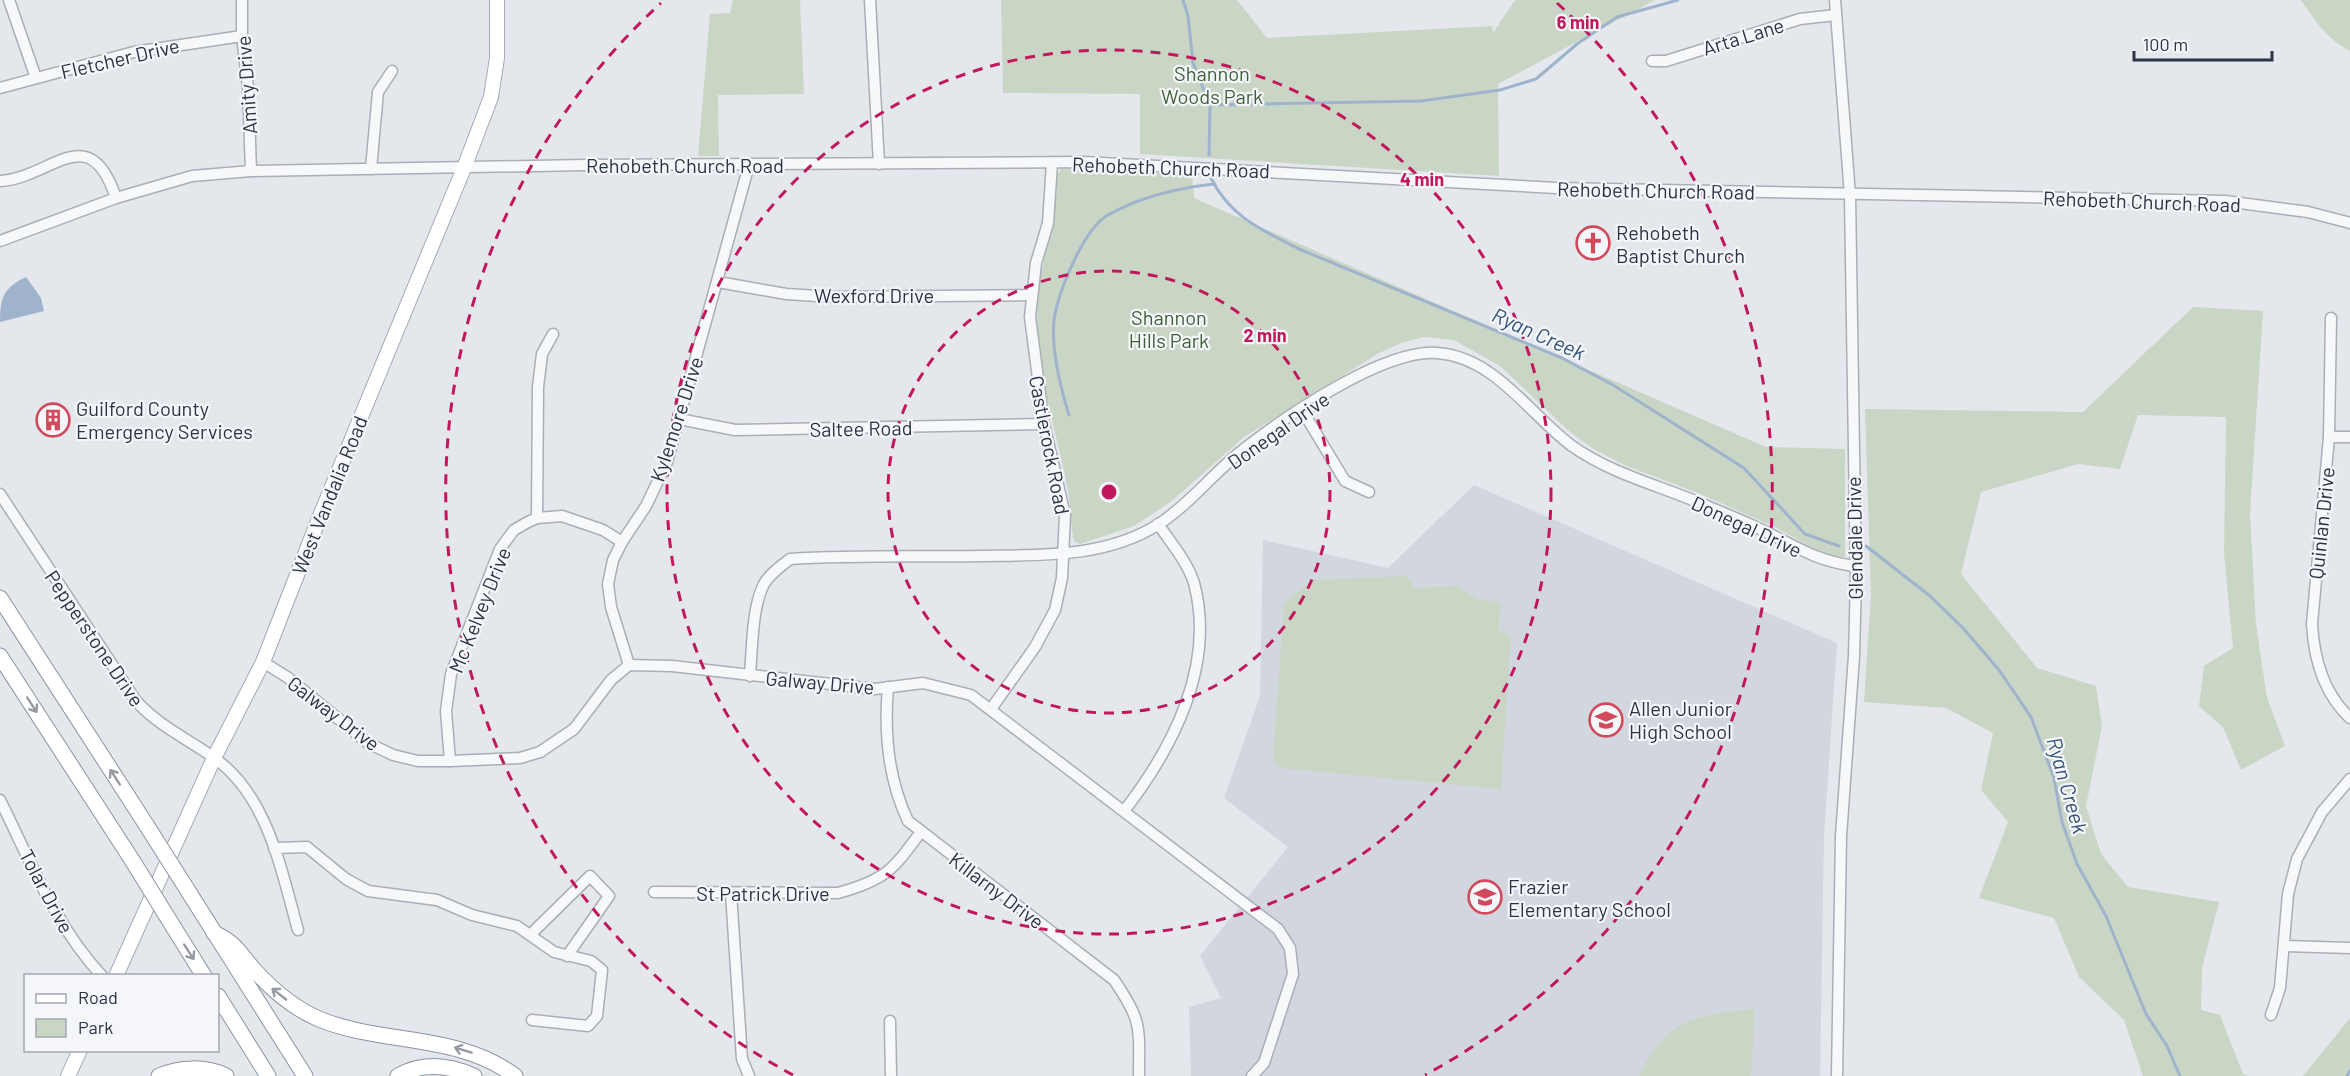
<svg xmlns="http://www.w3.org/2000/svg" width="2350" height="1076" font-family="Barlow,sans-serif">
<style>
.built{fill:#d2d6de}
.green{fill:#c9d6c5}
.water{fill:#9fb4cc}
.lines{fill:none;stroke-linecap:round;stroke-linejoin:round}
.stream{stroke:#9fb4cc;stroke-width:3}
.minor-casing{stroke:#a9aeb7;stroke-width:13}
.major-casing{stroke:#a3abb8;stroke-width:16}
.highway-casing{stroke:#8b94a3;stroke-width:17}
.minor{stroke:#f7f8fa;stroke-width:10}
.major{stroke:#fff;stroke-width:14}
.highway{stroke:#fff;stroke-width:15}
.highway-bridge-casing{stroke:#8b94a3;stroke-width:17;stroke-linecap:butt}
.highway-bridge{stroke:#fff;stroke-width:15}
.oneway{stroke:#959aa2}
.ring{fill:none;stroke:#c2185b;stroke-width:3;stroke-dasharray:10 8}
.labels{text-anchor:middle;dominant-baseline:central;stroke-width:4.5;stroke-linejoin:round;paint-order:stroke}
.street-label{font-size:20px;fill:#2b3445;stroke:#f4f6f9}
.park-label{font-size:20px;fill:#3f6138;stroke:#f4f6f9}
.poi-label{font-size:20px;fill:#2b3445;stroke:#f4f6f9;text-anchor:start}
.water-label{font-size:21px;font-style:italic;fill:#34527a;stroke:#f4f6f9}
.centre{fill:#c2185b;stroke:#f4f6f9;stroke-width:3}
.ring-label{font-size:18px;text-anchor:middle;font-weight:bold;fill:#c2185b;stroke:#f4f6f9;stroke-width:4.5;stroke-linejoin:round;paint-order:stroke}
</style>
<rect width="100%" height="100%" fill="#e4e7ec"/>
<path class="built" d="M 1474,485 L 1837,643 L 1824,837 L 1820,1076 L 1191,1076 L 1189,1007 L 1221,998 L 1200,956 L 1288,847 L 1224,798 L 1260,696 L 1263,540 L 1388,568 Z"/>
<g class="green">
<path d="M 733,0 L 800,0 L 804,94 L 718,95 L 719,156 L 698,156 L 710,14 L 730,13 Z"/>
<path d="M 1001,0 L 1237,0 L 1267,38 L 1492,26 L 1493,33 L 1515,0 L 1655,0 L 1498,84 L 1499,176 L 1140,154 L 1140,94 L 1003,93 Z"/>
<path d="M 2301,0 L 2350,0 L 2350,51 C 2328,40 2314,20 2301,0 Z"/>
<path d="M 1061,169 L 1192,174 L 1194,198 L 1766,447 L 1845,449 L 1845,557 L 1827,556 L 1773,526 L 1698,493 L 1624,465 L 1592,448 L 1570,432 L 1500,366 L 1454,340 L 1424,337 L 1404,342 L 1379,353 L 1244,437 L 1172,501 L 1134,526 L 1080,544 L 1074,541 C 1070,524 1071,507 1068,491 C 1057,432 1037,375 1037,315 C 1037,267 1058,223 1057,175 Z"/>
<path d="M 2193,307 L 2263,311 L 2250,514 L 2256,624 L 2267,698 L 2285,746 L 2241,770 L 2223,727 L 2199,706 L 2204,666 L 2233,648 L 2224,554 L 2226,417 L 2138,415 L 2120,469 L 2078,464 L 1981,492 L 1961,574 L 2037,668 L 2096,686 L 2102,726 L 2086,806 L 2101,854 L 2128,887 L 2219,902 L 2202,968 L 2201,1010 L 2220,1015 L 2243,1074 L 2249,1076 L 2143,1076 L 2124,1020 L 2079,977 L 2054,918 L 1979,898 L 2008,822 L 1981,790 L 1993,733 L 1946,708 L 1864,702 L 1871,595 L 1865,409 L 2083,412 Z"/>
<path d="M 1407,576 L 1415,588 L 1459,586 L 1477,599 L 1501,602 L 1498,630 L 1511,635 L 1501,789 L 1280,768 L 1273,759 L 1284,604 L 1312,580 Z"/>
<path d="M 1755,1009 L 1751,1076 L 1639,1076 C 1667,1018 1695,1015 1755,1009 Z"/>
<path d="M 2350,1018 L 2350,1076 L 2302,1076 L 2304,1075 Z"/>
</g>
<path class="water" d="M 26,277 L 41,298 L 44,311 L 0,322 C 0,298 3,288 26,277 Z"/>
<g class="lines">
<g class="stream">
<path d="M 1183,0 L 1188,16 L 1193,63 L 1210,105 L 1209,155"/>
<path d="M 1210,105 L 1421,101 L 1500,90 L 1536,79 L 1577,44 L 1617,17 L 1678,0"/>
<path d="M 1211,178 C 1230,217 1262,230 1299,249 L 1562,358 L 1613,385 L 1744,468 L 1805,534 L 1839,546"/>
<path d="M 1069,415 C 1060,386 1051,351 1054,320 C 1058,293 1083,229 1108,215 C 1140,197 1178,188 1214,184"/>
<path d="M 1866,546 L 1930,596 L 1963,628 L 1999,670 L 2031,717 L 2054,778 L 2062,822 L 2077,864 L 2106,916 L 2146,1014 L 2167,1046 L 2180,1076"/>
<path d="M 2347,1076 L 2350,1071"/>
</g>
<defs>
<g id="minor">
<path d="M 9,0 L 36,78"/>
<path d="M 242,0 L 242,36 L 248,87 L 251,171"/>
<path d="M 870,0 L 879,164"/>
<path d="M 1835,0 L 1850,195 L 1856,578 L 1854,656 L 1841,836 L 1837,1076"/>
<path d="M 1652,61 L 1666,61 L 1800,19 L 1836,15"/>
<path d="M 0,88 L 134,52 L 242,36"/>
<path d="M 371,169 L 378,92 L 392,71"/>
<path d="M 0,181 C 52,178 89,117 116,198"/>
<path d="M 0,241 L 116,198 L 192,176 L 251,171 L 585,165 L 1084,162 L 1556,188 L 2225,201 L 2308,212 L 2350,223"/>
<path d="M 718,282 L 786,294 L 833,297 L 1031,295"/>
<path d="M 2331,318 L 2329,437 L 2312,624 C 2314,659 2323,693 2350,718"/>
<path d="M 1302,410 L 1345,481 L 1369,492"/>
<path d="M 679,419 L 735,430 L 1044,424"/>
<path d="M 2329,437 L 2350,437"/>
<path d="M 0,494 L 136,701 C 159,726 186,738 213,757 C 268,795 281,870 298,930"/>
<path d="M 537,518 L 538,387 L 542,354 L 553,334"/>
<path d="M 263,662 L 287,677 L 368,743 L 393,755 L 418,761 L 450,761 L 520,758 L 540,752 L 574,729 L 611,680 L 629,665 L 672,666 L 875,689 L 923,683 L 971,695 L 1278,929 L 1290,948 L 1293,974 L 1264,1063 L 1252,1076"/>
<path d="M 629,665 L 611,607 L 608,584 L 613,560 L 622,542 L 646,506 L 667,462 L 749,165"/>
<path d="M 750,676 C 752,650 752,609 763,586 C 768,575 781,566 790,559 C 853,555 917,557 980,556 C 1041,555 1106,558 1159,524 C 1191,503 1214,472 1244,449 C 1286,416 1384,349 1437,353 C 1495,357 1529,414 1572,446 C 1613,475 1662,486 1707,506 C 1725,514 1744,521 1762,530 C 1798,547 1813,560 1854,566"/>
<path d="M 888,687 C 884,733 888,779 908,821 L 1114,980 C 1143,1022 1139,1028 1139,1076"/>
<path d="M 991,709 L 1035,647 L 1055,610 L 1062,578 L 1065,515 L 1044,424 L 1030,317 L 1036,263 L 1048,223 L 1052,163"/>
<path d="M 450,761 L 446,711 L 451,674 L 500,549 L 514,530 L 528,522 L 537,518 L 562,516 L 603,530 L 622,542"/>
<path d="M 0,800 C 30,860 55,926 102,976"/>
<path d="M 1124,811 C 1173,748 1216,665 1194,583 C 1187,561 1171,543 1158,524"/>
<path d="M 274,848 L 307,847 L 346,879 L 368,891 L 437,900 L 472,915 L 517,926 L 554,952 L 591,961 L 602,970 L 597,1016 L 588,1026 L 532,1020"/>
<path d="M 654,892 L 838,893 C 885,880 892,871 920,833"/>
<path d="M 731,893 L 742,1059 L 749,1076"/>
<path d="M 531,934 L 590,876 L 609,896 L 567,956"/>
<path d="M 2285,946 L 2350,948"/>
<path d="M 2271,1015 L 2280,988 L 2288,894 L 2297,859 L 2322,812 L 2350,779"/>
<path d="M 890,1021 L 891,1076"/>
</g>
<g id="major">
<path d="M 116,976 L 214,758 L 263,662 L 320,516 L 464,168 L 491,97 L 497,58 L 497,0"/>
<path d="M 68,1076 L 80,1050"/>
</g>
<g id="highway">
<path d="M 0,598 L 147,826"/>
<path d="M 0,656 L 132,860"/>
<path d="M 190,894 L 305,1076"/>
<path d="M 174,928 L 204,976"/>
<path d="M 214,933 C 238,944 240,955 257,973 C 274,991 295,1009 319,1019 C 382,1045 458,1033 515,1076"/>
<path d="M 218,996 L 268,1076"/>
<path d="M 159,1076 C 180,1067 205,1066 226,1076"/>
<path d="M 398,1076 C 422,1062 449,1065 474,1076"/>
</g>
</defs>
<use href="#minor" class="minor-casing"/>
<use href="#major" class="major-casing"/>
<use href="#highway" class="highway-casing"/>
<use href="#minor" class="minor"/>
<use href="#major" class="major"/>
<use href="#highway" class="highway"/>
<defs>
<g id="highway-bridge">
<path d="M 147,826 L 190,894"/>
<path d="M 132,860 L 174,928"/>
</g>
</defs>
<use href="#highway-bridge" class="highway-bridge-casing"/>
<use href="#highway-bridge" class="highway-bridge"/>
</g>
<defs><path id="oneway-shaft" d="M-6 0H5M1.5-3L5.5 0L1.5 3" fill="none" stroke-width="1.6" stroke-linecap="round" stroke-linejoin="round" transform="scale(1.5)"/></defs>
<g class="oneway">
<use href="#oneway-shaft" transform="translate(32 705) rotate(57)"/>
<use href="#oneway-shaft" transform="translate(115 777) rotate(-123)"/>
<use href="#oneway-shaft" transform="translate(189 952) rotate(57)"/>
<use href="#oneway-shaft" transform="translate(279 994) rotate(-142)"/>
<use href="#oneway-shaft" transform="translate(463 1050) rotate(-163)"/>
</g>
<g class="ring">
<circle cx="1109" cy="492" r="221"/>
<circle cx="1109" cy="492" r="442"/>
<path d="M793 1075A663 663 0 0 1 661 3M1557 3A663 663 0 0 1 1425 1075"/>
</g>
<defs>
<symbol id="church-ring" viewBox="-11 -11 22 22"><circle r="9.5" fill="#f4f6f9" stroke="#d1495b" stroke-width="1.5"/><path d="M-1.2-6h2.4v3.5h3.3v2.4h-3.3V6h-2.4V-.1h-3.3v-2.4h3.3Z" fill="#d1495b"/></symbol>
<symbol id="building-ring" viewBox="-11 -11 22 22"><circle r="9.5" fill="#f4f6f9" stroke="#d1495b" stroke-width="1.5"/><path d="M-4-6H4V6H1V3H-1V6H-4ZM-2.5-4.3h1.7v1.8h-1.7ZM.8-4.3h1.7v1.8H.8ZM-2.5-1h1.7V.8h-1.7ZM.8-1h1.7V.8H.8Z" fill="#d1495b"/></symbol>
<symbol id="school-ring" viewBox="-11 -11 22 22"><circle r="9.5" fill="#f4f6f9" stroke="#d1495b" stroke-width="1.5"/><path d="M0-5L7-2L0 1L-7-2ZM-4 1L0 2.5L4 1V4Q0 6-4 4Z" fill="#d1495b"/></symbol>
</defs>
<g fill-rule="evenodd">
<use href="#church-ring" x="1574" y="224" width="38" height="38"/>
<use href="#building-ring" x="34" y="401" width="38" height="38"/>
<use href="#school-ring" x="1587" y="701" width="38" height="38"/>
<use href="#school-ring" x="1466" y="878" width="38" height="38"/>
</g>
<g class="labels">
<g class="street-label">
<text transform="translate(1743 36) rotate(-17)">Arta Lane</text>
<text transform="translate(120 58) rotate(-13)">Fletcher Drive</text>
<text transform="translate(246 85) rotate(-94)">Amity Drive</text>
<text x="685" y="165">Rehobeth Church Road</text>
<text transform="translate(1171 167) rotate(2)">Rehobeth Church Road</text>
<text transform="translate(1656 190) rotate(1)">Rehobeth Church Road</text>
<text transform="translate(2142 201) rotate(2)">Rehobeth Church Road</text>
<text x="874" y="295">Wexford Drive</text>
<text transform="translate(676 419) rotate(-72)">Kylemore Drive</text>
<text transform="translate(861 428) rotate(-1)">Saltee Road</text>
<text transform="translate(1278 430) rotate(-35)">Donegal Drive</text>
<text transform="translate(1050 445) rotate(79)">Castlerock Road</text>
<text transform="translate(329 495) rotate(-68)">West Vandalia Road</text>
<text transform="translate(2321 523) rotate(-84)">Quinlan Drive</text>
<text transform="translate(1747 526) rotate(25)">Donegal Drive</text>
<text transform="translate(1854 538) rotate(-91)">Glendale Drive</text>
<text transform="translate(479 610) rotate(-68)">Mc Kelvey Drive</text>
<text transform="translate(95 638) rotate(56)">Pepperstone Drive</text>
<text transform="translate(820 682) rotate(5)">Galway Drive</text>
<text transform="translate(334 713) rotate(37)">Galway Drive</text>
<text transform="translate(997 890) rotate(37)">Killarny Drive</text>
<text transform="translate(47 891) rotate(62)">Tolar Drive</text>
<text x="763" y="893">St Patrick Drive</text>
</g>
<g class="park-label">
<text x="1212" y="73">Shannon<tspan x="1212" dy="23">Woods Park</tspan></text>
<text x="1169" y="317">Shannon<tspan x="1169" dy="23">Hills Park</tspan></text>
</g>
<g class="poi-label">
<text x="1616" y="232">Rehobeth<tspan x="1616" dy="23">Baptist Church</tspan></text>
<text x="76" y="408">Guilford County<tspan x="76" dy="23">Emergency Services</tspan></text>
<text x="1629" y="708">Allen Junior<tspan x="1629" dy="23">High School</tspan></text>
<text x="1508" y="886">Frazier<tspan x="1508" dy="23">Elementary School</tspan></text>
</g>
<g class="water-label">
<text transform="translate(1539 333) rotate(24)">Ryan Creek</text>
<text transform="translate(2068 785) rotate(74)">Ryan Creek</text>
</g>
</g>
<circle cx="1109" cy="492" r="9" class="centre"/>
<g class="ring-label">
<text x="1578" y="29">6 min</text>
<text x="1422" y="186">4 min</text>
<text x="1265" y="342">2 min</text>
</g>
<rect x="24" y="974" width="195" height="78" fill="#f4f6f9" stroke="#a4a8b1" stroke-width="1.5"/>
<rect x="36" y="994" width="30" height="9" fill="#ffffff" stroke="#a4a8b1" stroke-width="1.5"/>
<text x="78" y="1004" font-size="18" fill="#2b3445">Road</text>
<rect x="36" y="1019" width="30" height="18" fill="#c9d6c5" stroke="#a4a8b1" stroke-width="1.5"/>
<text x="78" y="1034" font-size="18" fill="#2b3445">Park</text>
<path d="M2134 51v9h138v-9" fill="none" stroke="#2b3445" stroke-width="3"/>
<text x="2143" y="51" font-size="18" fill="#2b3445" stroke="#f4f6f9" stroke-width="4.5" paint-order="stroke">100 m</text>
</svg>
